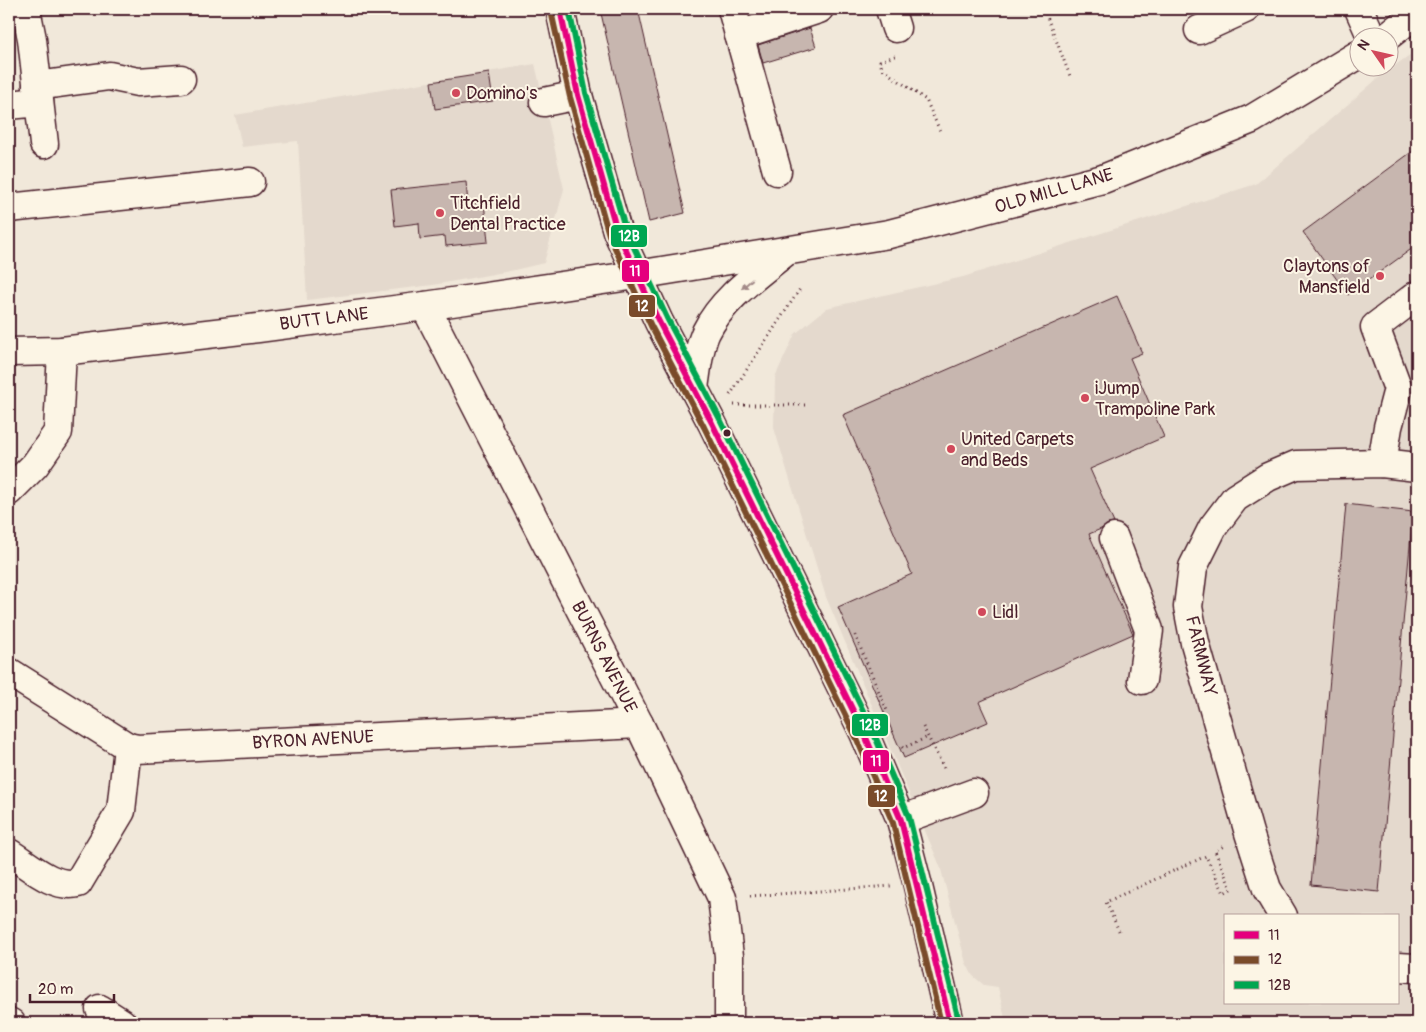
<svg xmlns="http://www.w3.org/2000/svg" width="1426" height="1032" font-family="Pangolin,sans-serif">
<style>
.built{fill:#e4d9cd;fill-rule:evenodd}
.building{fill:#c7b6af;stroke:#4a1f2b}
.lines{fill:none;stroke-linecap:round;stroke-linejoin:round}
.minor-casing{stroke:#4a1f2b;stroke-width:31}
.major-casing{stroke:#4a1f2b;stroke-width:31}
.highway-casing{stroke:#4a1f2b;stroke-width:31}
.path{stroke:#4a1f2b;stroke-width:3;stroke-dasharray:1 4;stroke-linecap:butt}
.minor{stroke:#fcf5e5;stroke-width:28}
.major{stroke:#fcf5e5;stroke-width:28}
.highway{stroke:#fcf5e5;stroke-width:28}
.bus-1-casing{stroke:#fcf5e5;stroke-width:10}
.bus-2-casing{stroke:#fcf5e5;stroke-width:10}
.bus-3-casing{stroke:#fcf5e5;stroke-width:10}
.bus-1{stroke:#e5007d;stroke-width:6}
.bus-2{stroke:#7a4b2a;stroke-width:6}
.bus-3{stroke:#00a651;stroke-width:6}
.oneway{fill:#a38a88}
.poi-dot{fill:#d1495b;stroke:#fcf5e5;stroke-width:2}
.bus-dot{fill:#4a1f2b;stroke:#fcf5e5;stroke-width:2}
.labels{text-anchor:middle;dominant-baseline:central;stroke-width:4;stroke-linejoin:round;paint-order:stroke}
.poi-label{font-size:18px;fill:#4a1f2b;stroke:#fcf5e5;text-anchor:start}
.street-label{font-size:18px;fill:#4a1f2b;stroke:#fcf5e5}
.line-badge{stroke:#fcf5e5;stroke-width:2}
.badge-label{font-size:14px;text-anchor:middle;font-weight:bold;fill:#fff}
</style>
<rect width="100%" height="100%" fill="#f1e8da"/>
<filter id="ink" filterUnits="userSpaceOnUse"><feTurbulence type="fractalNoise" baseFrequency=".02" numOctaves="2"/><feDisplacementMap in="SourceGraphic" scale="10" xChannelSelector="R" yChannelSelector="G"/><feConvolveMatrix kernelMatrix="1 2 1 2 8 2 1 2 1" color-interpolation-filters="sRGB"/></filter>
<g filter="url(#ink)">
<g class="built">
<path d="M 1417,50 L 1417,1023 L 1006,1023 L 998,987 L 984,985 L 973,976 L 966,963 L 940,866 L 826,597 L 774,428 L 775,377 L 795,334 L 827,308 L 963,277 L 1256,184 L 1384,73 ZM 1225,916 L 1397,916 L 1397,1003 L 1225,1003 Z"/>
<path d="M 535,64 L 564,189 L 544,263 L 510,271 L 433,285 L 307,300 L 298,141 L 242,147 L 235,115 Z"/>
</g>
<g class="building">
<path d="M 600,9 L 638,9 L 685,213 L 649,222 Z"/>
<path d="M 810,28 L 816,47 L 763,63 L 758,45 Z"/>
<path d="M 489,73 L 493,101 L 435,109 L 431,82 Z"/>
<path d="M 1417,148 L 1417,245 L 1348,295 L 1303,232 Z"/>
<path d="M 466,182 L 468,204 L 484,202 L 488,242 L 446,246 L 445,236 L 420,239 L 419,223 L 395,226 L 391,190 Z"/>
<path d="M 1117,296 L 1142,353 L 1130,358 L 1164,437 L 1090,469 L 1114,523 L 1108,524 L 1101,529 L 1089,534 L 1133,634 L 979,702 L 988,722 L 904,758 L 838,607 L 912,574 L 843,415 Z"/>
<path d="M 1346,504 L 1413,512 L 1379,892 L 1311,885 Z"/>
</g>
<g class="lines">
<defs>
<g id="minor">
<path d="M 26,9 L 32,39 L 44,144"/>
<path d="M 732,9 L 777,171"/>
<path d="M 890,9 L 896,28"/>
<path d="M 1359,9 L 1372,38"/>
<path d="M 1199,30 L 1245,9"/>
<path d="M 739,35 L 819,9"/>
<path d="M 37,86 L 109,76 L 138,82 L 181,79"/>
<path d="M 544,102 L 578,95"/>
<path d="M 9,105 L 39,102"/>
<path d="M 9,208 L 250,182"/>
<path d="M 425,306 L 639,724 L 722,898 L 729,956 L 729,1023"/>
<path d="M 9,352 L 62,351 L 258,328 L 425,306 L 637,275"/>
<path d="M 1382,463 L 1388,427 L 1398,389 L 1375,327 L 1417,295"/>
<path d="M 9,491 L 35,465 L 58,432 L 62,351"/>
<path d="M 1114,538 L 1149,630 L 1142,680"/>
<path d="M 9,672 L 128,747 L 137,749 L 639,724"/>
<path d="M 901,820 L 974,793"/>
<path d="M 9,853 C 29,865 53,889 78,883 L 121,811 L 128,747"/>
<path d="M 1283,916 L 1267,889 L 1249,833 L 1195,643 L 1188,607 L 1193,567 L 1213,527 L 1235,498 L 1268,477 L 1296,465 L 1382,463 L 1417,467"/>
<path d="M 1397,967 L 1417,968"/>
<path d="M 100,1009 L 122,1023"/>
</g>
<g id="major">
<path d="M 1385,38 L 1417,13"/>
<path d="M 637,275 L 889,234 L 1103,179 L 1252,119 L 1358,55"/>
<path d="M 9,1022 L 11,1023"/>
</g>
<g id="highway">
<path d="M 560,9 L 578,95 L 617,231 L 659,322 L 712,423 L 864,733 L 901,820 L 917,882 L 950,1023"/>
<path d="M 694,388 C 697,369 698,349 706,332 C 723,298 756,276 784,253"/>
</g>
</defs>
<use href="#minor" class="minor-casing"/>
<use href="#major" class="major-casing"/>
<use href="#highway" class="highway-casing"/>
<g class="path">
<path d="M 1044,9 L 1070,76"/>
<path d="M 895,56 L 880,61 L 882,69 L 926,100 L 940,131"/>
<path d="M 730,395 L 800,289"/>
<path d="M 734,405 L 805,405"/>
<path d="M 855,635 L 888,713"/>
<path d="M 923,727 L 944,768"/>
<path d="M 902,747 L 903,748 L 928,737"/>
<path d="M 750,896 L 891,886"/>
<path d="M 1119,931 L 1106,902 L 1206,856 L 1224,893 L 1231,889 L 1215,851 L 1224,846"/>
</g>
<use href="#minor" class="minor"/>
<use href="#major" class="major"/>
<use href="#highway" class="highway"/>
<defs>
<path id="bus-1" d="M 560,9 L 578,95 L 617,231 L 659,322 L 712,423 L 864,733 L 901,820 L 950,1023"/>
<path id="bus-2" d="M 551,11 L 570,97 L 609,235 L 651,326 L 704,427 L 856,737 L 893,823 L 941,1023"/>
<path id="bus-3" d="M 569,9 L 586,93 L 625,228 L 667,318 L 720,419 L 872,729 L 909,817 L 959,1021"/>
</defs>
<use href="#bus-1" class="bus-1-casing"/>
<use href="#bus-2" class="bus-2-casing"/>
<use href="#bus-3" class="bus-3-casing"/>
<use href="#bus-1" class="bus-1"/>
<use href="#bus-2" class="bus-2"/>
<use href="#bus-3" class="bus-3"/>
</g>
<defs><path id="oneway-solid" d="M-6-.8H1V-3.2L6.5 0L1 3.2V.8H-6Z" transform="scale(1.25)"/></defs>
<use class="oneway" href="#oneway-solid" transform="translate(747 284) rotate(139)"/>
</g>
<g class="poi-dot">
<circle cx="456" cy="93" r="5"/>
<circle cx="440" cy="213" r="5"/>
<circle cx="1380" cy="276" r="5"/>
<circle cx="1085" cy="398" r="5"/>
<circle cx="951" cy="449" r="5"/>
<circle cx="982" cy="612" r="5"/>
</g>
<circle class="bus-dot" cx="727" cy="433" r="4.5"/>
<g class="labels">
<g class="poi-label">
<text x="466" y="93">Domino's</text>
<text x="450" y="203">Titchfield<tspan x="450" dy="21">Dental Practice</tspan></text>
<text x="1370" y="266" text-anchor="end">Claytons of<tspan x="1370" dy="21">Mansfield</tspan></text>
<text x="1095" y="388">iJump<tspan x="1095" dy="21">Trampoline Park</tspan></text>
<text x="961" y="439">United Carpets<tspan x="961" dy="21">and Beds</tspan></text>
<text x="992" y="612">Lidl</text>
</g>
<g class="street-label">
<text transform="translate(1054 191) rotate(-16)">OLD MILL LANE</text>
<text transform="translate(324 319) rotate(-7)">BUTT LANE</text>
<text transform="translate(1201 656) rotate(76)">FARMWAY</text>
<text transform="translate(604 657) rotate(63)">BURNS AVENUE</text>
<text transform="translate(313 740) rotate(-3)">BYRON AVENUE</text>
</g>
</g>
<g class="line-badge">
<rect x="610" y="224" width="38" height="24" rx="5" fill="#00a651"/>
<rect x="621" y="259" width="29" height="24" rx="5" fill="#e5007d"/>
<rect x="628" y="294" width="28" height="24" rx="5" fill="#7a4b2a"/>
<rect x="851" y="713" width="38" height="24" rx="5" fill="#00a651"/>
<rect x="862" y="749" width="28" height="24" rx="5" fill="#e5007d"/>
<rect x="867" y="784" width="29" height="24" rx="5" fill="#7a4b2a"/>
</g>
<g class="badge-label">
<text x="629" y="241">12B</text>
<text x="635" y="276">11</text>
<text x="642" y="311">12</text>
<text x="870" y="730">12B</text>
<text x="876" y="766">11</text>
<text x="881" y="801">12</text>
</g>
<rect width="1426" height="1032" fill="none" stroke="#fcf5e5" stroke-width="30"/>
<rect x="15" y="15" width="1396" height="1002" fill="none" stroke="#4a1f2b" stroke-width="2" filter="url(#ink)"/>
<rect x="1224" y="914" width="175" height="90" fill="#fcf5e5" stroke="#b59f9b"/>
<rect x="1234" y="931" width="25" height="8" fill="#e5007d" stroke="#b59f9b"/>
<text x="1268" y="940" font-size="15" fill="#4a1f2b">11</text>
<rect x="1234" y="956" width="25" height="8" fill="#7a4b2a" stroke="#b59f9b"/>
<text x="1268" y="964" font-size="15" fill="#4a1f2b">12</text>
<rect x="1234" y="981" width="25" height="8" fill="#00a651" stroke="#b59f9b"/>
<text x="1268" y="990" font-size="15" fill="#4a1f2b">12B</text>
<g transform="translate(1374 52) rotate(304)"><circle r="24" fill="#fcf5e5" stroke="#b59f9b"/>
<path d="M0-4L9 19L0 12L-9 19Z" fill="#d1495b"/>
<text y="-8" font-size="14" font-weight="bold" text-anchor="middle" fill="#4a1f2b">N</text>
</g>
<path d="M30 994v8h84v-8" fill="none" stroke="#4a1f2b" stroke-width="2.5"/>
<text x="38" y="994" font-size="15" fill="#4a1f2b" stroke="#fcf5e5" stroke-width="4" paint-order="stroke">20 m</text>
</svg>
